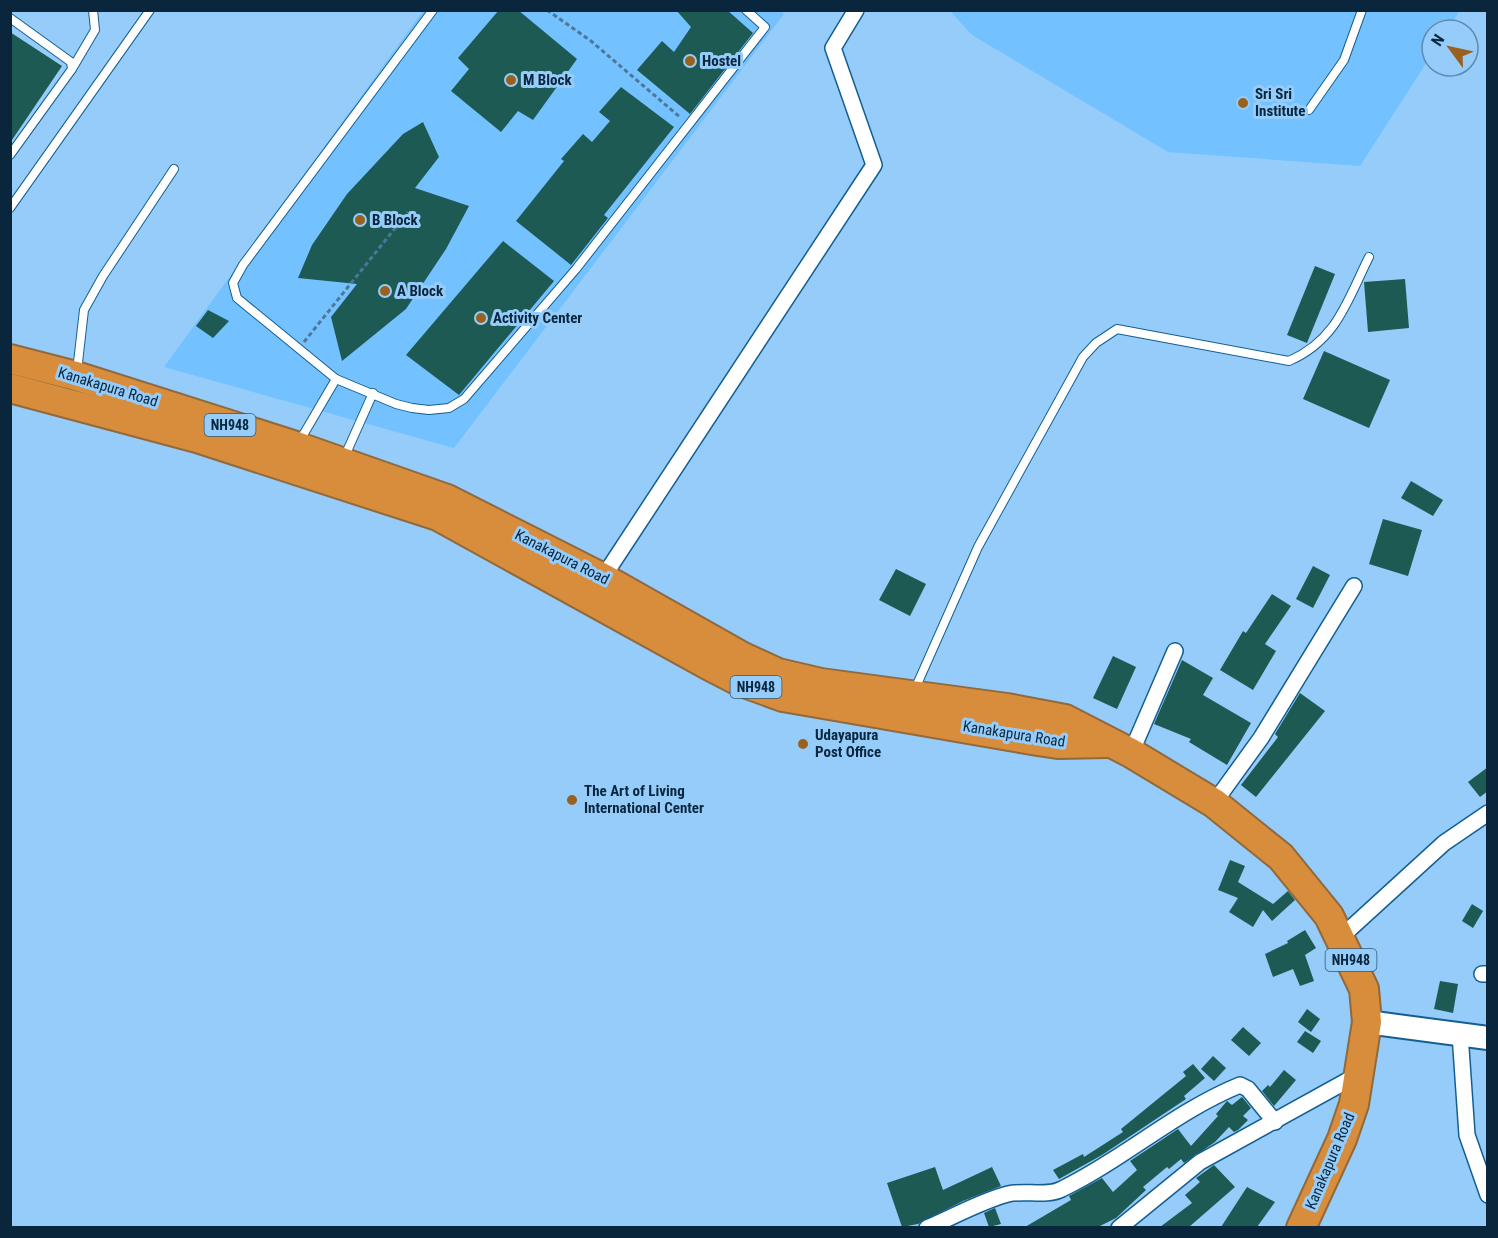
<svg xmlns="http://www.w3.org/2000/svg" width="1498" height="1238" font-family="'Roboto Condensed',sans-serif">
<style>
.built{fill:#74c1ff}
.building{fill:#1d5a53}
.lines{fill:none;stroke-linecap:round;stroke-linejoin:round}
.lane-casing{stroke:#135f92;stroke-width:10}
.street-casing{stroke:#135f92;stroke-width:18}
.secondary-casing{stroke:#135f92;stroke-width:26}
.highway-casing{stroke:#90693c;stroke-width:32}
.path{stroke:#4d7799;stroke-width:3;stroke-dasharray:4.5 3;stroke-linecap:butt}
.lane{stroke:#fff;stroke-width:8}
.street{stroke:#fff;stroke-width:15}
.secondary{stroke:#fff;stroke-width:22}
.highway{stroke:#d88d3c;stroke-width:28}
.poi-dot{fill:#99601e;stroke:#95ccfa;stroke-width:2}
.labels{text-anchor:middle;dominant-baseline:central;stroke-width:6;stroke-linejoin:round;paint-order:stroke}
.shield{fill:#95ccfa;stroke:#335875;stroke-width:1.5}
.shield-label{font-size:14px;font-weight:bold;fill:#09263c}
.poi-label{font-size:15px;font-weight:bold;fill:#09263c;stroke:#95ccfa;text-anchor:start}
.street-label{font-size:15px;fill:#09263c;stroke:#95ccfa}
</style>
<rect width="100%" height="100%" fill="#95ccfa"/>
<g class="built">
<path d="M 780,10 L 784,14 L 454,448 L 164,367 L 423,11 Z"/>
<path d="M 950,11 L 1460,11 L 1447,30 L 1432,30 L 1432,54 L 1360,166 L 1168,152 L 972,35 Z"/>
</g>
<g class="building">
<path d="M 499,10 L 518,10 L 577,59 L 533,120 L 518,111 L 501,132 L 451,91 L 469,69 L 458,58 Z"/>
<path d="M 676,10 L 727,10 L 753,33 L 690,114 L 637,70 L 662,41 L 674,52 L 691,27 Z"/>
<path d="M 10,32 L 62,66 L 10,143 Z"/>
<path d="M 621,87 L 674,127 L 604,215 L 608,218 L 571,265 L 516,221 L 564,161 L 561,159 L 583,134 L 592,142 L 610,121 L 599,112 Z"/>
<path d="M 423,122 L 439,157 L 415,188 L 469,206 L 446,249 L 406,309 L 342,361 L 331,317 L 357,284 L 298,278 L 312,245 L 347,194 L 403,134 Z"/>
<path d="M 503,241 L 554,281 L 459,395 L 406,355 Z"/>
<path d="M 1315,266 L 1335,274 L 1307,343 L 1287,335 Z"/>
<path d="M 1405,279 L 1409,328 L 1368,332 L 1364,282 Z"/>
<path d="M 208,310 L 229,321 L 213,338 L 196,326 Z"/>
<path d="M 1324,351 L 1390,380 L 1369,428 L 1303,399 Z"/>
<path d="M 1411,481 L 1443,500 L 1433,516 L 1401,498 Z"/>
<path d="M 1383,519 L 1422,530 L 1408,576 L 1369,564 Z"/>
<path d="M 1313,566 L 1330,575 L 1313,608 L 1296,599 Z"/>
<path d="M 896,569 L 926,584 L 910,616 L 879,600 Z"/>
<path d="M 1272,594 L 1291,606 L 1265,644 L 1276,651 L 1253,690 L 1220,670 L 1243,631 L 1246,633 Z"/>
<path d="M 1113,656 L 1136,667 L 1117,709 L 1093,698 Z"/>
<path d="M 1182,660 L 1213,678 L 1203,695 L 1251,723 L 1227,765 L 1189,742 L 1191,739 L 1154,724 Z"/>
<path d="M 1300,693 L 1325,711 L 1256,797 L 1241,785 L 1278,737 L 1275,734 Z"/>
<path d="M 1488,767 L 1488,791 L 1480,797 L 1468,782 Z"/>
<path d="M 1230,860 L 1245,866 L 1238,882 L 1273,904 L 1288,891 L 1295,900 L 1272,921 L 1263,910 L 1253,927 L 1229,912 L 1238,898 L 1218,890 Z"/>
<path d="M 1472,904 L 1483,911 L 1473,928 L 1462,921 Z"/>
<path d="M 1305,930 L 1316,948 L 1305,955 L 1314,981 L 1300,986 L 1293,969 L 1273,977 L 1265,954 L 1288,943 L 1287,941 Z"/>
<path d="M 1440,981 L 1458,984 L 1453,1013 L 1434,1009 Z"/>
<path d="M 1307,1009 L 1320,1019 L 1311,1032 L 1298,1022 Z"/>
<path d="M 1243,1027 L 1261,1043 L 1249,1056 L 1231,1040 Z"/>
<path d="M 1305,1031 L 1321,1041 L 1313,1053 L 1297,1042 Z"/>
<path d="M 1213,1056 L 1226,1068 L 1214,1081 L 1201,1069 Z"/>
<path d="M 1193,1064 L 1205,1078 L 1184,1096 L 1186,1099 L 1102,1155 L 1059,1179 L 1053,1170 L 1083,1154 L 1084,1157 L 1123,1132 L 1121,1129 L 1186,1076 L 1183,1072 Z"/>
<path d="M 1284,1070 L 1296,1080 L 1274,1106 L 1262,1091 L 1268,1085 L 1270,1087 Z"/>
<path d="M 1242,1097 L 1251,1108 L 1243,1116 L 1248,1120 L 1238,1130 L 1234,1132 L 1229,1127 L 1215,1142 L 1184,1163 L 1181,1159 L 1169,1169 L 1167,1167 L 1143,1187 L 1146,1190 L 1116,1218 L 1098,1227 L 1025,1227 L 1071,1200 L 1069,1196 L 1102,1178 L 1113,1192 L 1137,1170 L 1130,1161 L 1178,1129 L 1191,1146 L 1218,1116 L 1216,1114 L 1227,1101 L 1232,1105 Z"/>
<path d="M 1214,1165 L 1235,1187 L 1189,1227 L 1160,1227 L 1192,1203 L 1185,1195 L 1200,1182 L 1196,1178 Z"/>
<path d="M 935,1167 L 943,1190 L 992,1167 L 1001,1186 L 963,1201 L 918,1224 L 902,1227 L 887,1183 Z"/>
<path d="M 1247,1187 L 1275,1202 L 1257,1227 L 1221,1227 Z"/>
<path d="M 995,1208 L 1001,1224 L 989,1227 L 984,1213 Z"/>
</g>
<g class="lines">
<defs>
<g id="lane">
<path d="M 433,10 L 243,265 L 233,283 L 237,298 L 336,379 L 396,404 L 412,408 L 429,410 L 449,408 L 464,399 L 576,269 L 765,27 L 746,10"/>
<path d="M 10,18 L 71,62 L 72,69 L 10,155"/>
<path d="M 72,69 L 95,30 L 93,10"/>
<path d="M 1309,110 L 1344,60 L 1362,10"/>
<path d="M 10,208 L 150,10"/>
<path d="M 77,371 L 84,310 L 103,276 L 174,169"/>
<path d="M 299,442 L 336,379"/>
<path d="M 344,458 L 373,393"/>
<path d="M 915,689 L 978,547 L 1083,357 L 1096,343 L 1117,329 L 1289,361 C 1337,340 1347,301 1369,257"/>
</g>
<g id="street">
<path d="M 600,582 L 874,165 L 833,48 L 856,10"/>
<path d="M 1131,753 L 1175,651"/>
<path d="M 1214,803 L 1261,738 L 1354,586"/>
<path d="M 1341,937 L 1444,843 L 1488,813"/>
<path d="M 1482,974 L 1488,974"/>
<path d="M 1460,1034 L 1467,1135 L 1488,1195"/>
<path d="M 927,1228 C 953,1217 981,1201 1008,1194 C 1025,1190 1047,1197 1062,1189 C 1124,1159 1176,1111 1240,1085 L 1248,1089 L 1275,1122"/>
<path d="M 1119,1228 L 1200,1162 L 1361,1073"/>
</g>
<path id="secondary" d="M 1367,1022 L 1488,1038"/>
<g id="highway">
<path d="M 10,359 L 76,376 L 296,446 L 447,499 L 603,578 L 741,656 L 778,673 L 821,683 L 1007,708 L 1065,719 L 1131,753 L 1214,803 L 1281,857 L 1329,916 L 1364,989 L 1367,1022 L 1354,1104 L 1342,1139 L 1301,1228"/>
<path d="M 10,388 L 197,438 L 438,516 L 708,665 L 739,681 L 783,697 L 1038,741 L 1058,744 L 1109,743"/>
</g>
</defs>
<use href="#lane" class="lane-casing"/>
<use href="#street" class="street-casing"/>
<use href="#secondary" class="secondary-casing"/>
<use href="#highway" class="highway-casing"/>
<g class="path">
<path d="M 547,10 L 591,41 L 681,118"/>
<path d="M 304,342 L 408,212"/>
</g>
<use href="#lane" class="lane"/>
<use href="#street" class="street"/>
<use href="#secondary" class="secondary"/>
<use href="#highway" class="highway"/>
</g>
<g class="poi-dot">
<circle cx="690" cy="61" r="6"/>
<circle cx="511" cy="80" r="6"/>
<circle cx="1243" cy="103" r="6"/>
<circle cx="360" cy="220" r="6"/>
<circle cx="385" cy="291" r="6"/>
<circle cx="481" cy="318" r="6"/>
<circle cx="803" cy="744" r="6"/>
<circle cx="572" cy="800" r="6"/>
</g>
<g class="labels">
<g class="shield">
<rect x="204.5" y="414" width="51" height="22" rx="4.5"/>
<rect x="730.5" y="676" width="51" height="22" rx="4.5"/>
<rect x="1325.5" y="949" width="51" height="22" rx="4.5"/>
</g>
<g class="shield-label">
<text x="230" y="425">NH948</text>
<text x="756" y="687">NH948</text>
<text x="1351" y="960">NH948</text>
</g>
<g class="poi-label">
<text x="702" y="61">Hostel</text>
<text x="523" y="80">M Block</text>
<text x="1255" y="94">Sri Sri<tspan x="1255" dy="17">Institute</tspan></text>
<text x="372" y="220">B Block</text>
<text x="397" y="291">A Block</text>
<text x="493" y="318">Activity Center</text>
<text x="815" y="735">Udayapura<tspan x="815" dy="17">Post Office</tspan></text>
<text x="584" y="791">The Art of Living<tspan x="584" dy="17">International Center</tspan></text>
</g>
<g class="street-label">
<text transform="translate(108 387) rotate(17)">Kanakapura Road</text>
<text transform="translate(562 557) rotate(27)">Kanakapura Road</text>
<text transform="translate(1014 734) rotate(9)">Kanakapura Road</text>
<text transform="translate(1330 1161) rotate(-67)">Kanakapura Road</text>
</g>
</g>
<rect width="1498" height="1238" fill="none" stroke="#09263c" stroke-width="24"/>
<g transform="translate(1450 48) rotate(303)"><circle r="28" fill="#95ccfa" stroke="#5d8aae" stroke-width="1.5"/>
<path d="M0-4.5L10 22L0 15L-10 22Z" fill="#99601e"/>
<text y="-9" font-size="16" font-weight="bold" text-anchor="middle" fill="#09263c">N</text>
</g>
</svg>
